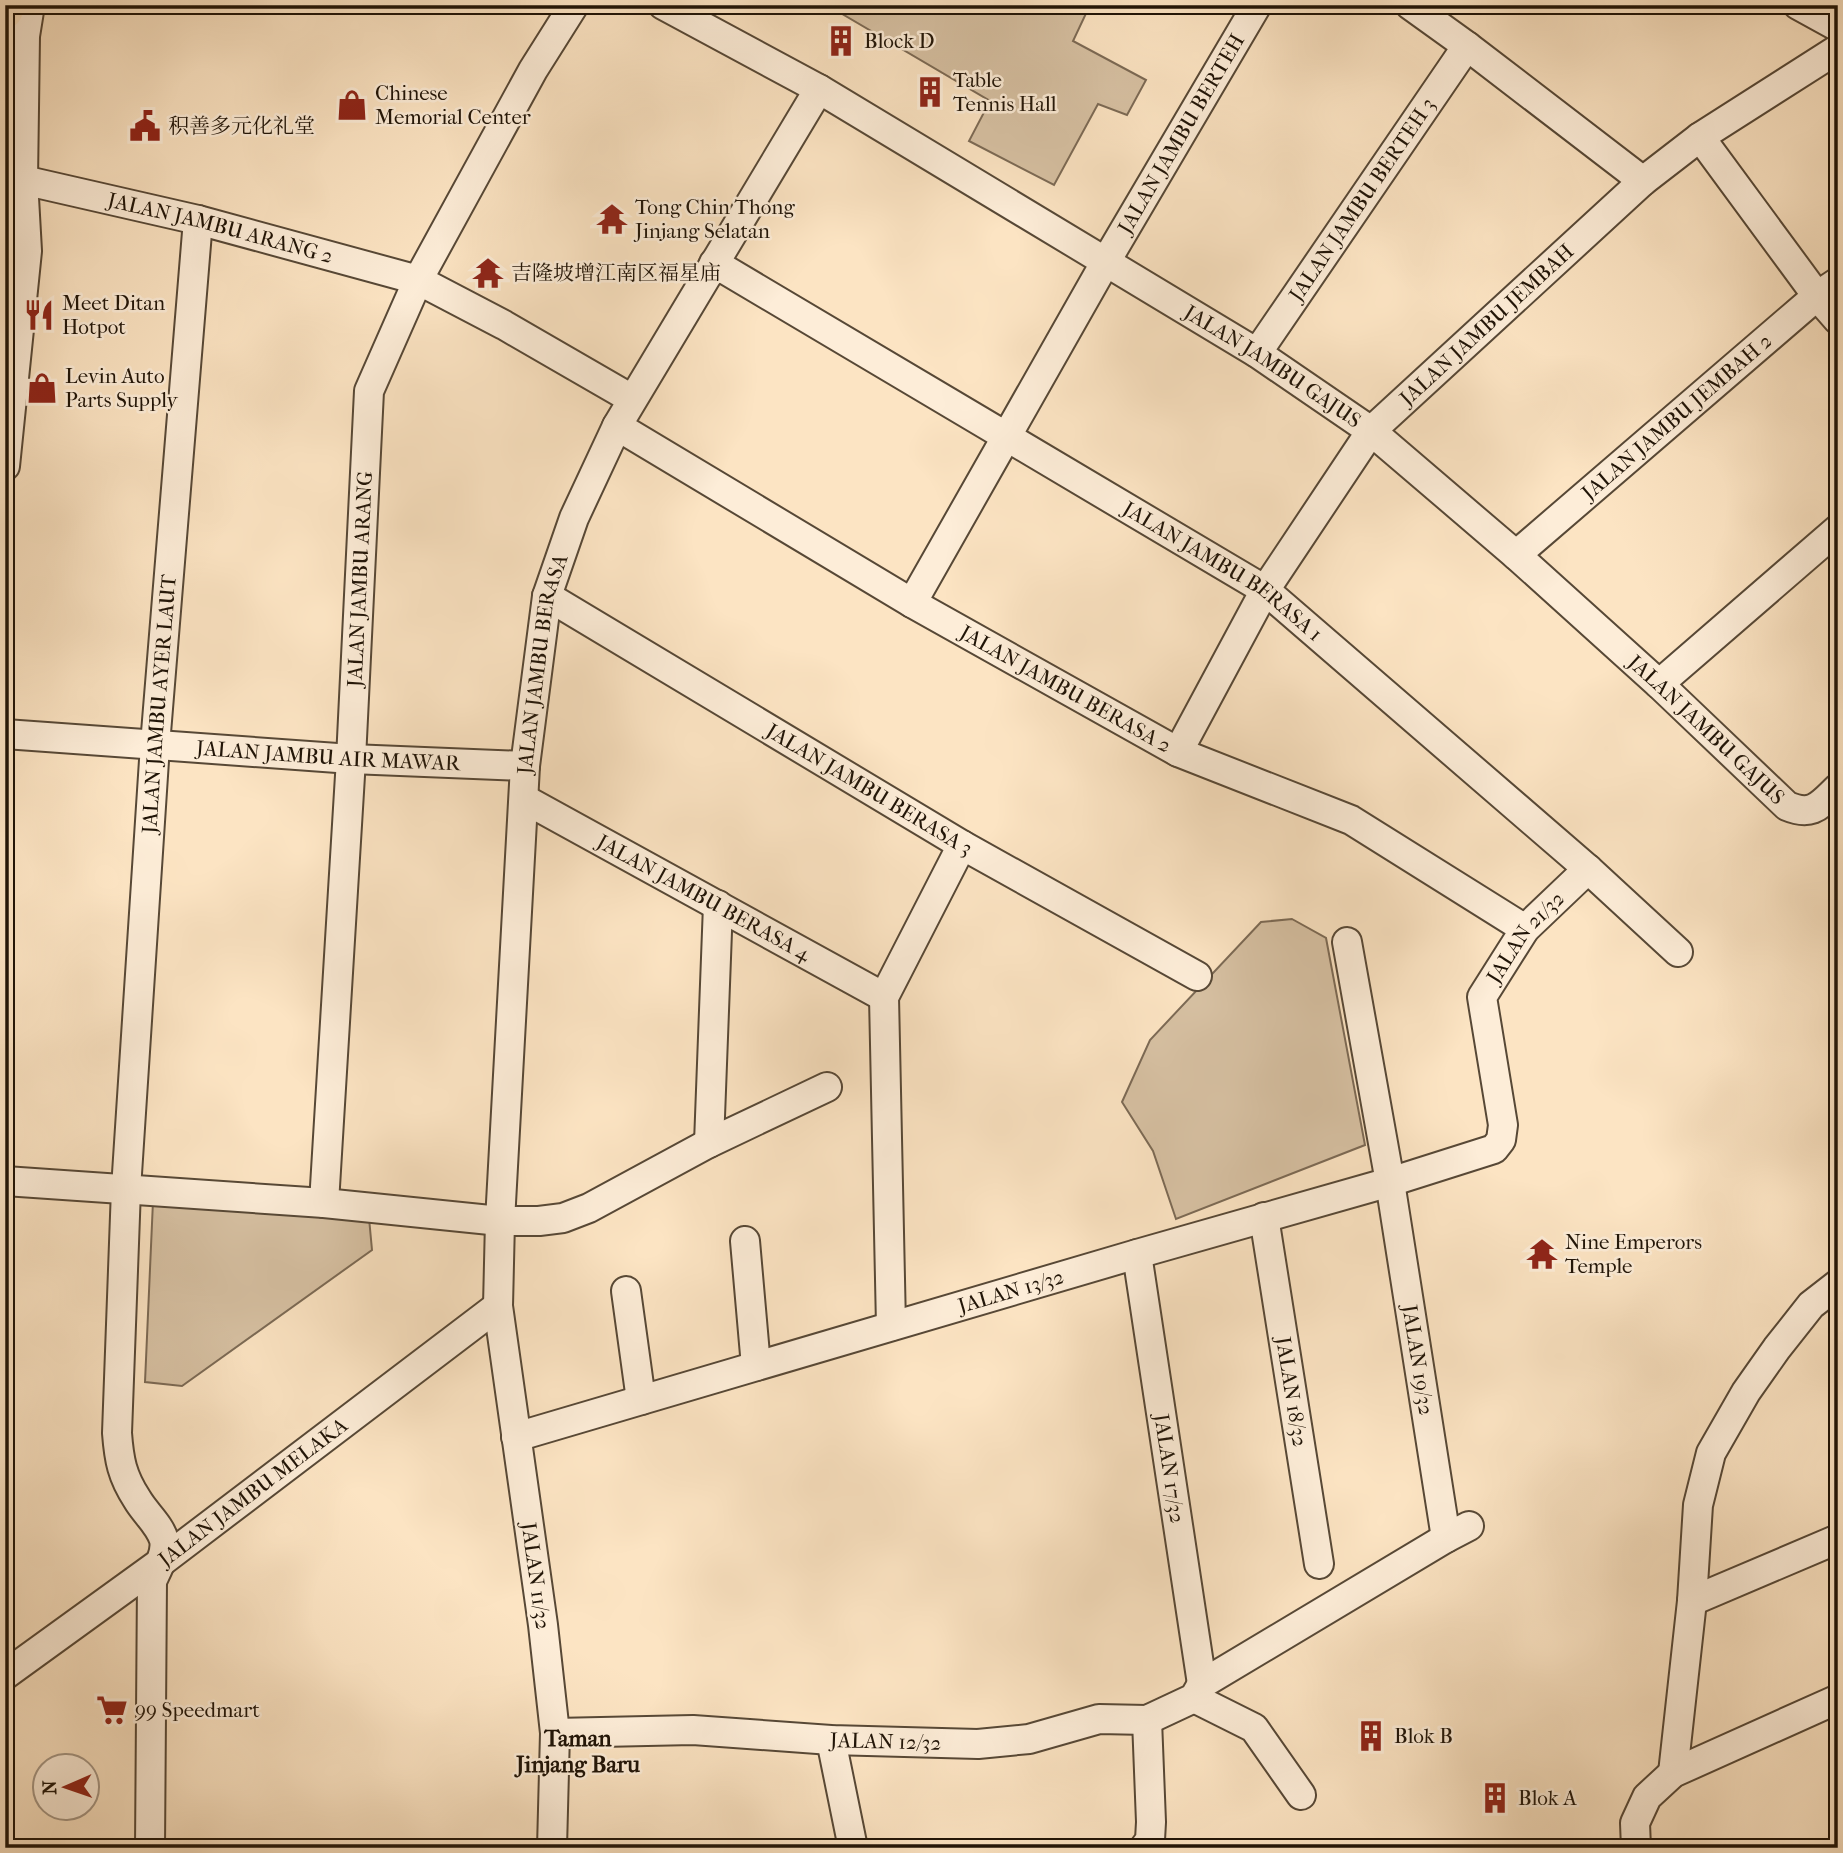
<svg xmlns="http://www.w3.org/2000/svg" width="1843" height="1853" font-family="'IM FELL French Canon','Noto Serif SC',serif">
<style>
.green{fill:#d7c1a3;stroke:#7c6a55;stroke-width:2}
.lines{fill:none;stroke-linecap:round;stroke-linejoin:round}
.minor-casing{stroke:#574836;stroke-width:32}
.major-casing{stroke:#201407;stroke-width:38}
.minor{stroke:#fdedd8;stroke-width:28}
.major{stroke:#fce4c3;stroke-width:35}
.labels{text-anchor:middle;dominant-baseline:central;stroke-width:5;stroke-linejoin:round;paint-order:stroke}
.poi-label{font-size:21px;fill:#201407;stroke:#fdedd8;text-anchor:start}
.street-label{font-size:21px;fill:#201407;stroke:#fdedd8}
.neighbourhood-label{font-size:23px;font-weight:bold;fill:#201407;stroke:#fdedd8}
</style>
<rect width="100%" height="100%" fill="#fce4c3"/>
<filter id="stains"><feTurbulence type="fractalNoise" baseFrequency=".00286" numOctaves="4"/><feColorMatrix values="0 0 0 0 .2 0 0 0 0 .09 0 0 0 0 .02 0 0 0 .5 -.17"/></filter>
<radialGradient id="worn" r=".72"><stop offset=".6" stop-color="#630" stop-opacity="0"/><stop offset="1" stop-color="#630" stop-opacity=".3"/></radialGradient>
<g class="green">
<path d="M 827,5 L 1090,5 L 1073,41 L 1146,80 L 1127,115 L 1098,104 L 1054,185 L 969,141 L 990,101 Z"/>
<path d="M 1292,919 L 1326,938 L 1365,1145 L 1176,1219 L 1153,1151 L 1122,1102 L 1150,1040 L 1261,922 Z"/>
<path d="M 153,1201 L 369,1218 L 372,1250 L 182,1386 L 145,1382 Z"/>
</g>
<g class="lines">
<defs>
<g id="minor">
<path id="s1" d="M 663,5 L 819,89 L 1257,353 L 1371,431 L 1516,555 L 1659,684 L 1787,806 C 1813,817 1820,805 1838,788"/>
<path d="M 1410,5 L 1467,46 L 1643,181"/>
<path d="M 1798,5 L 1838,27"/>
<path d="M 1700,137 L 1817,296 L 1838,320"/>
<path id="s2" d="M 23,180 L 198,220 L 418,280 L 504,325 L 632,399"/>
<path id="s3" d="M 714,263 L 1265,590 L 1588,869 L 1678,952"/>
<path id="s4" d="M 1257,353 L 1467,46"/>
<path id="s5" d="M 617,426 L 912,603 L 1178,752 L 1351,820 L 1525,929"/>
<path d="M 5,466 L 27,251 L 23,180 L 25,36 L 30,5"/>
<path id="s6" d="M 1516,555 L 1817,296 L 1838,282"/>
<path id="s7" d="M 547,596 L 962,845 L 1197,976"/>
<path id="s8" d="M 912,603 L 1105,263 L 1257,5"/>
<path d="M 1659,684 L 1838,529"/>
<path id="s9" d="M 5,734 L 351,759 L 525,766"/>
<path id="s10" d="M 1178,752 L 1265,590 L 1371,431 L 1643,181 L 1700,137 L 1838,49"/>
<path id="s11" d="M 524,799 L 884,997"/>
<path id="s12" d="M 1347,942 L 1390,1182 L 1446,1538"/>
<path d="M 709,1143 L 718,905"/>
<path d="M 5,1181 L 324,1203 L 500,1221 L 539,1221 L 563,1218 L 589,1208 L 709,1143 L 827,1087"/>
<path id="s13" d="M 324,1203 L 351,759 L 369,391 L 418,280 L 533,70 L 574,5"/>
<path id="s14" d="M 1264,1217 L 1319,1564"/>
<path d="M 745,1241 L 756,1366"/>
<path id="s15" d="M 1137,1254 L 1202,1684"/>
<path d="M 626,1291 L 641,1400"/>
<path d="M 891,1326 L 884,997 L 962,845"/>
<path id="s16" d="M 516,1437 L 1137,1254 L 1390,1182 L 1494,1149 L 1501,1140 L 1503,1125 L 1482,997 L 1525,929 L 1588,869"/>
<path d="M 1692,1601 L 1838,1539"/>
<path id="s17" d="M 5,1675 L 161,1562 L 498,1306"/>
<path d="M 1194,1698 L 1254,1728 L 1301,1795"/>
<path id="s18" d="M 555,1733 L 693,1730 L 831,1740 L 978,1744 L 1029,1739 L 1099,1719 L 1147,1720 L 1194,1698 L 1202,1684 L 1446,1538 L 1469,1526"/>
<path d="M 831,1740 L 853,1848"/>
<path d="M 1673,1773 L 1692,1601 L 1698,1505 L 1711,1453 L 1746,1392 L 1777,1348 L 1811,1305 L 1838,1284"/>
<path id="s19" d="M 150,1848 L 152,1581 C 157,1570 167,1553 164,1540 C 160,1525 145,1513 137,1499 C 122,1476 119,1460 117,1433 L 126,1189 L 155,745 L 198,220"/>
<path id="s20" d="M 552,1848 L 555,1733 L 543,1625 L 498,1306 L 500,1221 L 525,766 L 547,596 L 574,518 L 617,426 L 819,89"/>
<path d="M 1144,1848 L 1150,1840 L 1151,1822 L 1147,1720"/>
<path d="M 1636,1848 L 1635,1823 L 1647,1797 L 1673,1773 L 1838,1699"/>
</g>
<path id="major" d="M 5,11 L 6,5"/>
</defs>
<use href="#minor" class="minor-casing"/>
<use href="#major" class="major-casing"/>
<use href="#minor" class="minor"/>
<use href="#major" class="major"/>
</g>
<defs>
<symbol id="building-bare" viewBox="-9 -9 18 18"><path d="M-4-6H4V6H1V3H-1V6H-4ZM-2.5-4.3h1.7v1.8h-1.7ZM.8-4.3h1.7v1.8H.8ZM-2.5-1h1.7V.8h-1.7ZM.8-1h1.7V.8H.8Z" fill="#8f2418" stroke="#fdedd8" stroke-width="2.5" paint-order="stroke"/></symbol>
<symbol id="shop-bare" viewBox="-9 -9 18 18"><path d="M-5-2.5h2.3a2.7 3.5 0 0 1 5.4 0H5L5.5 6h-11ZM-1.5-2.5h3a1.5 2.3 0 0 0-3 0Z" fill="#8f2418" stroke="#fdedd8" stroke-width="2.5" paint-order="stroke"/></symbol>
<symbol id="civic-bare" viewBox="-9 -9 18 18"><path d="M-.6-6.5H3V-4.5H.6V-3L4-1V1h2V6H-6V1h2V-1L-.6-3ZM-1.2 2.5V6h2.4V2.5Z" fill="#8f2418" stroke="#fdedd8" stroke-width="2.5" paint-order="stroke"/></symbol>
<symbol id="temple-bare" viewBox="-9 -9 18 18"><path d="M0-6L5-2H3V0L6.5 2.5H4V6H1.5V3h-3V6H-4V2.5H-6.5L-3 0V-2H-5Z" fill="#8f2418" stroke="#fdedd8" stroke-width="2.5" paint-order="stroke"/></symbol>
<symbol id="restaurant-bare" viewBox="-9 -9 18 18"><path d="M-5-6h1v4h1v-4h1v4h1v-4h1v5L-1.5 .5V6h-2V.5L-5-1ZM5-6V6H3V1.5H1.5Q1.5-4 5-6Z" fill="#8f2418" stroke="#fdedd8" stroke-width="2.5" paint-order="stroke"/></symbol>
<symbol id="supermarket-bare" viewBox="-9 -9 18 18"><path d="M-6-5.5h2.5l.6 2H6L4.5 2H-2.5L-4.4-4H-6ZM-1.5 3.2a1.3 1.3 0 1 0 .1 0ZM3 3.2a1.3 1.3 0 1 0 .1 0Z" fill="#8f2418" stroke="#fdedd8" stroke-width="2.5" paint-order="stroke"/></symbol>
</defs>
<g fill-rule="evenodd">
<use href="#building-bare" x="819" y="19" width="44" height="44"/>
<use href="#building-bare" x="908" y="70" width="44" height="44"/>
<use href="#shop-bare" x="330" y="83" width="44" height="44"/>
<use href="#civic-bare" x="123" y="104" width="44" height="44"/>
<use href="#temple-bare" x="590" y="197" width="44" height="44"/>
<use href="#temple-bare" x="466" y="251" width="44" height="44"/>
<use href="#restaurant-bare" x="17" y="293" width="44" height="44"/>
<use href="#shop-bare" x="20" y="366" width="44" height="44"/>
<use href="#temple-bare" x="1520" y="1232" width="44" height="44"/>
<use href="#supermarket-bare" x="90" y="1688" width="44" height="44"/>
<use href="#building-bare" x="1349" y="1714" width="44" height="44"/>
<use href="#building-bare" x="1473" y="1776" width="44" height="44"/>
</g>
<g class="labels">
<g class="poi-label">
<text x="864" y="41">Block D</text>
<text x="953" y="80">Table<tspan x="953" dy="24">Tennis Hall</tspan></text>
<text x="375" y="93">Chinese<tspan x="375" dy="24">Memorial Center</tspan></text>
<text x="168" y="126">积善多元化礼堂</text>
<text x="635" y="207">Tong Chin Thong<tspan x="635" dy="24">Jinjang Selatan</tspan></text>
<text x="511" y="273">吉隆坡增江南区福星庙</text>
<text x="62" y="303">Meet Ditan<tspan x="62" dy="24">Hotpot</tspan></text>
<text x="65" y="376">Levin Auto<tspan x="65" dy="24">Parts Supply</tspan></text>
<text x="1565" y="1242">Nine Emperors<tspan x="1565" dy="24">Temple</tspan></text>
<text x="135" y="1710">99 Speedmart</text>
<text x="1394" y="1736">Blok B</text>
<text x="1518" y="1798">Blok A</text>
</g>
<g class="street-label">
<text stroke="none"><textPath href="#s8" startOffset="541">JALAN JAMBU BERTEH</textPath></text>
<text stroke="none"><textPath href="#s4" startOffset="186">JALAN JAMBU BERTEH 3</textPath></text>
<text stroke="none"><textPath href="#s2" startOffset="203">JALAN JAMBU ARANG 2</textPath></text>
<text stroke="none"><textPath href="#s10" startOffset="532">JALAN JAMBU JEMBAH</textPath></text>
<text stroke="none"><textPath href="#s1" startOffset="709">JALAN JAMBU GAJUS</textPath></text>
<text stroke="none"><textPath href="#s6" startOffset="212">JALAN JAMBU JEMBAH 2</textPath></text>
<text stroke="none"><textPath href="#s3" startOffset="595">JALAN JAMBU BERASA 1</textPath></text>
<text stroke="none"><textPath href="#s13" startOffset="625">JALAN JAMBU ARANG</textPath></text>
<text stroke="none"><textPath href="#s20" startOffset="1190">JALAN JAMBU BERASA</textPath></text>
<text stroke="none"><textPath href="#s5" startOffset="520">JALAN JAMBU BERASA 2</textPath></text>
<text stroke="none"><textPath href="#s19" startOffset="1160">JALAN JAMBU AYER LAUT</textPath></text>
<text stroke="none"><textPath href="#s1" startOffset="1276">JALAN JAMBU GAJUS</textPath></text>
<text stroke="none"><textPath href="#s9" startOffset="324">JALAN JAMBU AIR MAWAR</textPath></text>
<text stroke="none"><textPath href="#s7" startOffset="376">JALAN JAMBU BERASA 3</textPath></text>
<text stroke="none"><textPath href="#s11" startOffset="205">JALAN JAMBU BERASA 4</textPath></text>
<text stroke="none"><textPath href="#s16" startOffset="1250">JALAN 21/32</textPath></text>
<text stroke="none"><textPath href="#s16" startOffset="516">JALAN 13/32</textPath></text>
<text stroke="none"><textPath href="#s12" startOffset="424">JALAN 19/32</textPath></text>
<text stroke="none"><textPath href="#s14" startOffset="177">JALAN 18/32</textPath></text>
<text stroke="none"><textPath href="#s15" startOffset="217">JALAN 17/32</textPath></text>
<text stroke="none"><textPath href="#s17" startOffset="308">JALAN JAMBU MELAKA</textPath></text>
<text transform="translate(536 1576) rotate(82)">JALAN 11/32</text>
<text stroke="none"><textPath href="#s18" startOffset="331">JALAN 12/32</textPath></text>
</g>
<g class="neighbourhood-label">
<text x="578" y="1738">Taman<tspan x="578" dy="26">Jinjang Baru</tspan></text>
</g>
</g>
<rect width="1843" height="1853" fill="none" stroke="#fce4c3" stroke-width="28"/>
<rect x="7" y="7" width="1829" height="1839" fill="none" stroke="#201407" stroke-width="3.5"/>
<rect x="14" y="14" width="1815" height="1825" fill="none" stroke="#201407" stroke-width="2"/>
<g transform="translate(66 1787) rotate(268)"><circle r="33" fill="#fdedd8" stroke="#a59684" stroke-width="2"/>
<path d="M0-5L12 26L0 18L-12 26Z" fill="#8f2418"/>
<text y="-10" font-size="19" font-weight="bold" text-anchor="middle" fill="#201407">N</text>
</g>
<rect width="100%" height="100%" filter="url(#stains)"/>
<rect width="100%" height="100%" fill="url(#worn)"/>
</svg>
